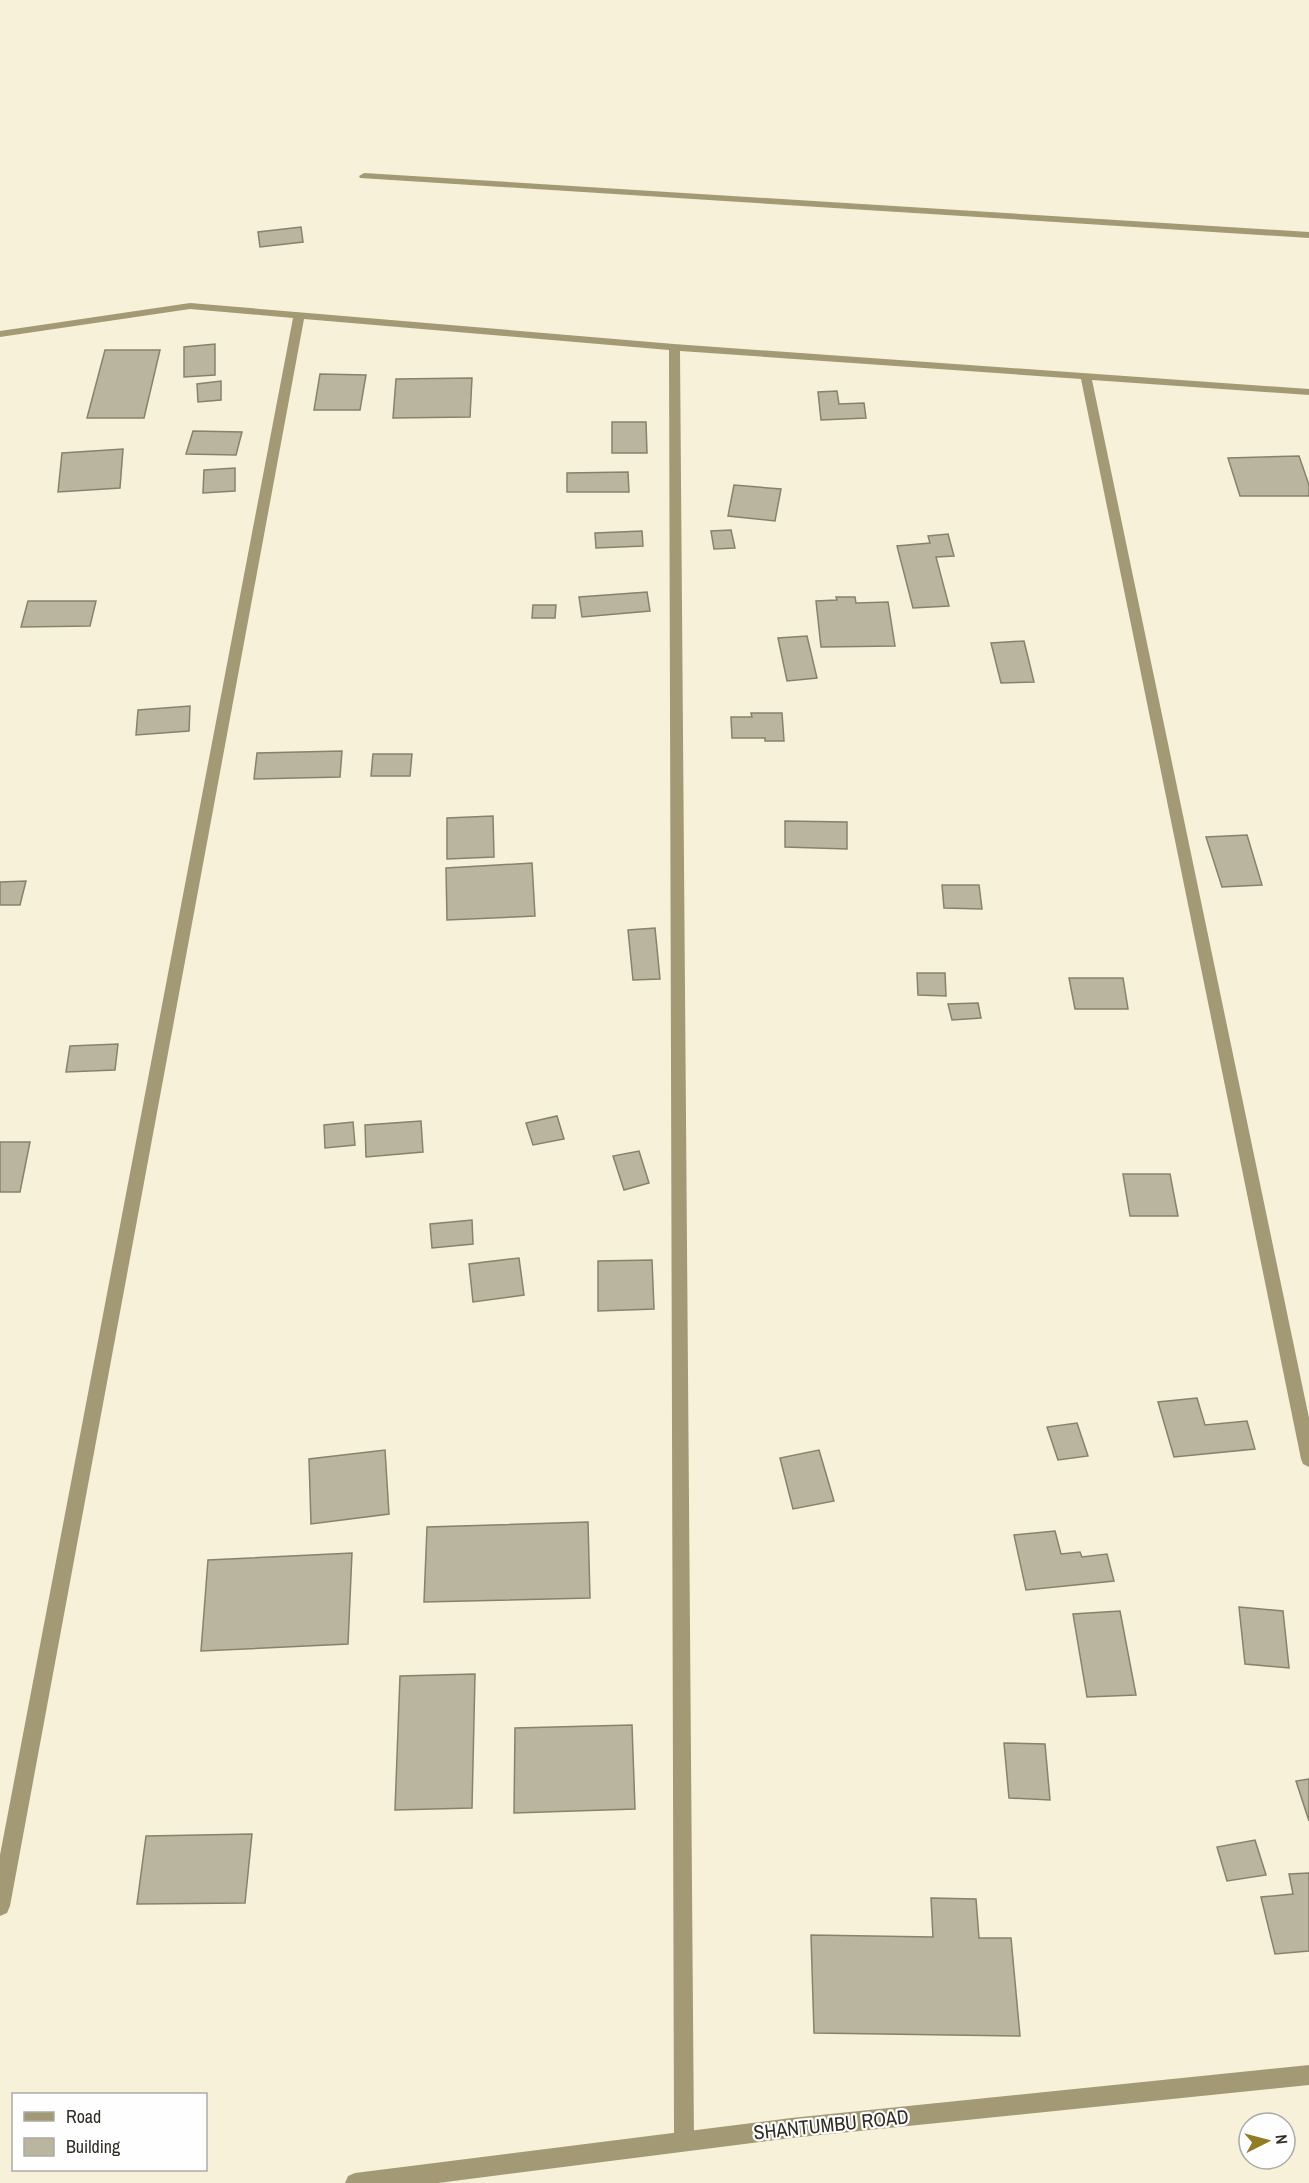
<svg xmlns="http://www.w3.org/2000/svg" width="1309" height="2183" font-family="'Archivo Narrow',sans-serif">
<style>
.building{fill:#bab59e;stroke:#87826c;stroke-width:1.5}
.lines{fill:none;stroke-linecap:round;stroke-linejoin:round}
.minor{fill:#a39974;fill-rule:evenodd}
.tertiary{fill:#a39974;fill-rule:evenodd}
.labels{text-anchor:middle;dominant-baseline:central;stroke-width:4.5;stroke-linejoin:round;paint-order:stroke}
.near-street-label{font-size:20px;fill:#2f2d24;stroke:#fefefe}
</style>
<rect width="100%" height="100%" fill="#f7f1d9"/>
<g class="building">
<path d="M 301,227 L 303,242 L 260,247 L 258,232 Z"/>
<path d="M 215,344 L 215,375 L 184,377 L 184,347 Z"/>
<path d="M 105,350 L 160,350 L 144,418 L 87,418 Z"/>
<path d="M 320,374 L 366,375 L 360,410 L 314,410 Z"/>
<path d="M 472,378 L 470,417 L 393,418 L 396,379 Z"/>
<path d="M 221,381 L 221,400 L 198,402 L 197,384 Z"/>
<path d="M 837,391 L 839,404 L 864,403 L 866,418 L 821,420 L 818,392 Z"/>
<path d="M 612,422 L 646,422 L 647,453 L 612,453 Z"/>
<path d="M 193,431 L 242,432 L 236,455 L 186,454 Z"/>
<path d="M 123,449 L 120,488 L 58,492 L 62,453 Z"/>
<path d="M 1299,456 L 1309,485 L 1309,496 L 1240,496 L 1228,458 Z"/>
<path d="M 235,468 L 235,491 L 203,493 L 204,470 Z"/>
<path d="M 628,472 L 629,492 L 567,492 L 567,473 Z"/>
<path d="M 734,485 L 781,489 L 775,521 L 728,516 Z"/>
<path d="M 731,530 L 735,548 L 714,549 L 711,531 Z"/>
<path d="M 642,531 L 643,546 L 596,548 L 595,533 Z"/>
<path d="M 948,534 L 954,556 L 936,557 L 949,606 L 913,608 L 897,546 L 930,543 L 928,536 Z"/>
<path d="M 647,592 L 650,611 L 582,617 L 579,597 Z"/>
<path d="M 836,597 L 855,597 L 856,603 L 888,602 L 895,646 L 821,647 L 816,601 L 837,600 Z"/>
<path d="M 28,601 L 96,601 L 90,626 L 21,627 Z"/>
<path d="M 533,605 L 556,605 L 555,618 L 532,618 Z"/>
<path d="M 807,636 L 817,678 L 787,681 L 778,638 Z"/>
<path d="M 1024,641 L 1034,682 L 1001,683 L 991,643 Z"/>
<path d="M 190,706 L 189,731 L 136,735 L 138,710 Z"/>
<path d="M 751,713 L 782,713 L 784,741 L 765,741 L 765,738 L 732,738 L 731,717 L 752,717 Z"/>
<path d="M 342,751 L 340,777 L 254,779 L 257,753 Z"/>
<path d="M 373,754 L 412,754 L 410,776 L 371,776 Z"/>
<path d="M 493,816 L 494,857 L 447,859 L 447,818 Z"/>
<path d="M 785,821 L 847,822 L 847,849 L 785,847 Z"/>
<path d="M 1247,835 L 1262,885 L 1222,887 L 1206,837 Z"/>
<path d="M 532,863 L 535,916 L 447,920 L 446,868 Z"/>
<path d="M 26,881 L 20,905 L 0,905 L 0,882 Z"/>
<path d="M 942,885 L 979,885 L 982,909 L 944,908 Z"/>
<path d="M 655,928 L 660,979 L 633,980 L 628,930 Z"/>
<path d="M 917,973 L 945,973 L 946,996 L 918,995 Z"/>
<path d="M 1069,978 L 1123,978 L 1128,1009 L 1075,1009 Z"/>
<path d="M 978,1003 L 981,1018 L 952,1020 L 948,1004 Z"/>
<path d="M 118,1044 L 115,1070 L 66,1072 L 70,1046 Z"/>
<path d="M 557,1116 L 564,1139 L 533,1145 L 526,1123 Z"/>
<path d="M 421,1121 L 423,1152 L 366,1157 L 365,1125 Z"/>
<path d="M 353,1122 L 355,1145 L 325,1148 L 324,1125 Z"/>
<path d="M 0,1142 L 30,1142 L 20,1192 L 0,1192 Z"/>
<path d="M 639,1151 L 649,1183 L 624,1190 L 613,1156 Z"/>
<path d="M 1123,1174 L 1170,1174 L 1178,1216 L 1130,1216 Z"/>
<path d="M 472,1220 L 473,1244 L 432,1248 L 430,1224 Z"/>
<path d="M 519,1258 L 524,1295 L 473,1302 L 469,1264 Z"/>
<path d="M 652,1260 L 654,1309 L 598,1311 L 598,1261 Z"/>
<path d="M 1197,1398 L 1205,1425 L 1247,1421 L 1255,1449 L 1174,1457 L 1158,1402 Z"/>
<path d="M 1077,1423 L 1088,1456 L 1058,1460 L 1047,1427 Z"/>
<path d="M 385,1450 L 389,1514 L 311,1524 L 309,1459 Z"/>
<path d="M 819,1450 L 834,1501 L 793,1509 L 780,1458 Z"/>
<path d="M 588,1522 L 590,1598 L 424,1602 L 427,1527 Z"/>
<path d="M 1055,1531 L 1061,1554 L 1080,1552 L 1082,1557 L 1107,1554 L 1114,1581 L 1026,1590 L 1014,1535 Z"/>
<path d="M 352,1553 L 348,1644 L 201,1651 L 208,1560 Z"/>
<path d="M 1239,1607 L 1283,1611 L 1289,1668 L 1245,1664 Z"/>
<path d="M 1120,1611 L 1136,1695 L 1087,1697 L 1073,1614 Z"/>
<path d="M 475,1674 L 472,1808 L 395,1810 L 400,1676 Z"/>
<path d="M 632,1725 L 635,1809 L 514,1813 L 515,1728 Z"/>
<path d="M 1004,1743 L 1045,1744 L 1050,1800 L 1009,1798 Z"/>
<path d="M 1309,1779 L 1309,1821 L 1296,1781 Z"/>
<path d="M 252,1834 L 245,1903 L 137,1904 L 146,1836 Z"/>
<path d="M 1255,1840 L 1266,1875 L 1227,1881 L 1217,1847 Z"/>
<path d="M 1309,1873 L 1309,1951 L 1275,1954 L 1261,1897 L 1293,1894 L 1289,1874 Z"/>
<path d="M 931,1898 L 976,1899 L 979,1938 L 1011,1938 L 1020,2036 L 814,2033 L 811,1935 L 933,1937 Z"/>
</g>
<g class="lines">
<g class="minor">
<path d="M 364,173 L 1309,232 L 1309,238 L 360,178 L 359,176 Z"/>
<path d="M 190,303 L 674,344 L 1309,389 L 1309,395 L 1092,380 L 1309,1418 L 1309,1467 L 1303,1464 L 1301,1459 L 1081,379 L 680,351 L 694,2140 L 691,2147 L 684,2150 L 677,2147 L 674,2140 L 669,350 L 304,319 L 10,1906 L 7,1913 L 0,1916 L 0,1855 L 293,318 L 190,309 L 0,337 L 0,331 Z"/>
</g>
<path class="tertiary" d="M 1309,2065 L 1309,2085 L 791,2138 L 438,2183 L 345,2183 L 348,2176 L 355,2173 L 791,2118 Z"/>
</g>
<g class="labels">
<g class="near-street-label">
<text transform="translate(831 2124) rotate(-6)">SHANTUMBU ROAD</text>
</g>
</g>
<rect x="12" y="2093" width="195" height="78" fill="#fefefe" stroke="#abaaa7" stroke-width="1.5"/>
<rect x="24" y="2112" width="30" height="9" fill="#a39974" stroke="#abaaa7" stroke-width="1.5"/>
<text x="66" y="2123" font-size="18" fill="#2f2d24">Road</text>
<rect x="24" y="2138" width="30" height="18" fill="#bab59e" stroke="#abaaa7" stroke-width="1.5"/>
<text x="66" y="2153" font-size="18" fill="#2f2d24">Building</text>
<g transform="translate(1267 2141) rotate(84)"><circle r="28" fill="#fefefe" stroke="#abaaa7" stroke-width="1.5"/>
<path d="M0-4.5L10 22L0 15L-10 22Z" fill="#917d23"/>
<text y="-9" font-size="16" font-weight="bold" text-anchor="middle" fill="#2f2d24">N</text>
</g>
</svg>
